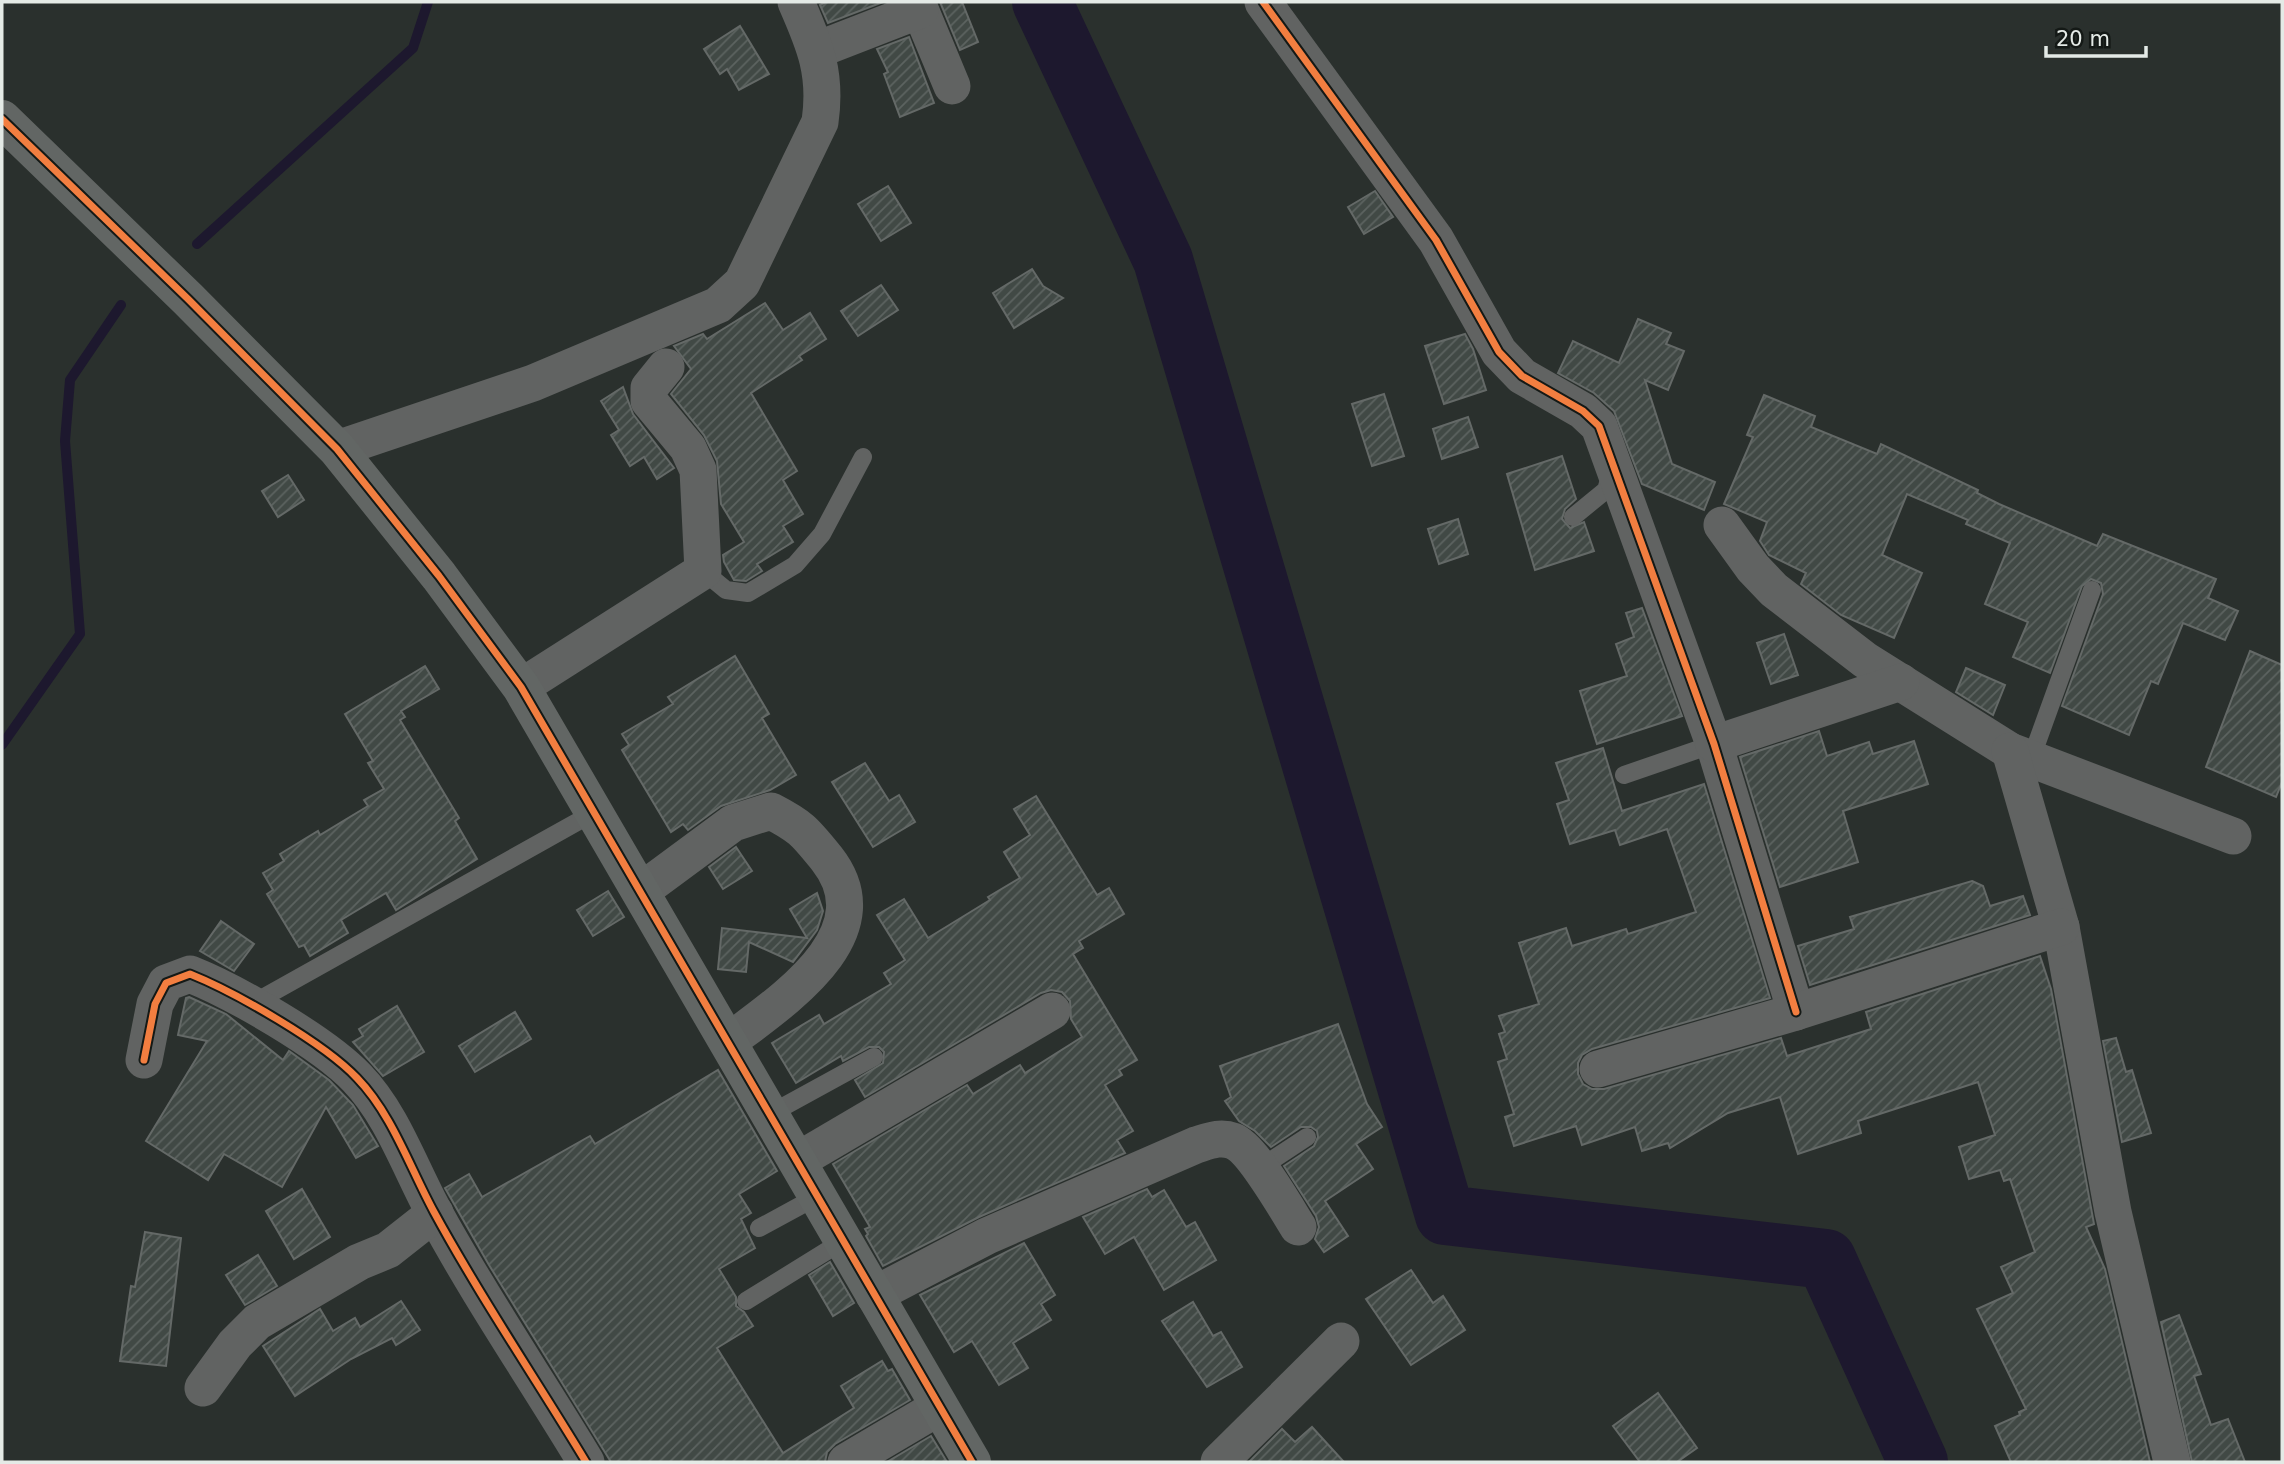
<svg xmlns="http://www.w3.org/2000/svg" width="2284" height="1464" font-family="'DejaVu Sans',sans-serif">
<style>
.lines{fill:none;stroke-linecap:round;stroke-linejoin:round}
.stream{stroke:#1d182e;stroke-width:10}
.river{stroke:#1d182e;stroke-width:60}
.building{fill:url(#building-hatch);stroke:#646967;stroke-width:2}
.lane{stroke:#616362;stroke-width:18}
.street{stroke:#616362;stroke-width:37}
.secondary{stroke:#626664;stroke-width:38}
.cycleway-casing{stroke:#141916;stroke-width:11}
.cycleway{stroke:#f27e40;stroke-width:7}
</style>
<defs>
<pattern id="building-hatch" width="6" height="6" patternUnits="userSpaceOnUse" patternTransform="scale(1.75)"><rect width="6" height="6" fill="#414945"/><path d="M-1 1l2-2M0 6l6-6M5 7l2-2" fill="none" stroke="#5c6360"/></pattern>
</defs>
<rect width="100%" height="100%" fill="#2a302d"/>
<g class="lines">
<g class="stream">
<path d="M 197,244 L 413,48 L 428,2"/>
<path d="M 2,745 L 80,634 L 65,441 L 70,380 L 121,305"/>
</g>
<path class="river" d="M 1042,2 L 1163,260 L 1445,1215 L 1826,1259 L 1918,1462"/>
</g>
<g class="building">
<path d="M 826,2 L 883,2 L 828,23 L 820,5 Z"/>
<path d="M 940,2 L 962,2 L 978,42 L 960,50 Z"/>
<path d="M 740,26 L 769,74 L 739,90 L 727,69 L 720,74 L 704,49 Z"/>
<path d="M 909,37 L 934,103 L 900,117 L 884,74 L 888,72 L 877,49 Z"/>
<path d="M 888,186 L 911,223 L 881,241 L 858,204 Z"/>
<path d="M 1375,191 L 1393,217 L 1364,234 L 1348,207 Z"/>
<path d="M 1032,269 L 1043,286 L 1063,298 L 1014,328 L 993,293 Z"/>
<path d="M 881,285 L 898,310 L 858,336 L 841,311 Z"/>
<path d="M 765,303 L 783,330 L 810,313 L 826,339 L 799,356 L 802,360 L 751,393 L 797,471 L 783,480 L 803,514 L 783,526 L 793,542 L 757,564 L 762,571 L 746,581 L 734,580 L 724,562 L 723,555 L 744,542 L 721,504 L 717,461 L 704,435 L 671,394 L 691,369 L 674,346 L 703,334 L 707,339 Z"/>
<path d="M 1638,319 L 1671,333 L 1666,344 L 1684,351 L 1668,390 L 1645,380 L 1672,464 L 1715,482 L 1704,510 L 1642,484 L 1614,411 L 1594,393 L 1558,373 L 1573,341 L 1619,363 Z"/>
<path d="M 1465,334 L 1473,349 L 1486,390 L 1444,404 L 1425,346 Z"/>
<path d="M 623,387 L 633,414 L 674,468 L 657,479 L 644,457 L 630,466 L 611,435 L 619,430 L 601,401 Z"/>
<path d="M 1384,394 L 1404,456 L 1372,466 L 1352,404 Z"/>
<path d="M 1764,395 L 1815,416 L 1811,427 L 1877,454 L 1881,444 L 1978,490 L 1977,493 L 1999,504 L 2097,546 L 2103,534 L 2216,579 L 2208,598 L 2238,611 L 2225,640 L 2183,623 L 2158,684 L 2151,681 L 2129,735 L 2062,706 L 2103,594 L 2101,583 L 2091,579 L 2082,586 L 2050,673 L 2013,657 L 2028,622 L 1985,604 L 2010,543 L 1966,524 L 1968,520 L 1907,494 L 1882,555 L 1922,573 L 1894,638 L 1841,615 L 1801,584 L 1806,573 L 1769,555 L 1760,541 L 1767,522 L 1724,504 L 1753,437 L 1747,435 Z"/>
<path d="M 1468,417 L 1478,447 L 1442,459 L 1433,429 Z"/>
<path d="M 1562,456 L 1576,499 L 1565,509 L 1562,519 L 1570,528 L 1584,522 L 1594,551 L 1535,570 L 1507,474 Z"/>
<path d="M 288,475 L 304,500 L 278,517 L 262,491 Z"/>
<path d="M 1458,519 L 1468,554 L 1439,564 L 1428,529 Z"/>
<path d="M 1642,608 L 1682,716 L 1597,744 L 1580,691 L 1627,676 L 1616,644 L 1634,637 L 1626,613 Z"/>
<path d="M 1784,634 L 1798,675 L 1771,684 L 1757,643 Z"/>
<path d="M 2250,651 L 2282,665 L 2282,782 L 2276,797 L 2206,767 Z"/>
<path d="M 735,656 L 769,714 L 762,718 L 796,775 L 770,790 L 721,806 L 688,830 L 683,824 L 671,832 L 622,750 L 629,745 L 622,734 L 673,704 L 668,697 Z"/>
<path d="M 425,666 L 439,689 L 401,711 L 405,717 L 400,720 L 459,818 L 455,821 L 477,859 L 396,910 L 386,893 L 341,920 L 348,933 L 310,956 L 304,945 L 299,947 L 267,894 L 273,890 L 263,873 L 284,861 L 280,854 L 318,831 L 320,835 L 368,806 L 364,800 L 384,789 L 368,763 L 373,761 L 345,714 Z"/>
<path d="M 1966,668 L 2005,685 L 1993,715 L 1956,692 Z"/>
<path d="M 1819,731 L 1827,756 L 1869,742 L 1873,754 L 1914,741 L 1928,784 L 1843,811 L 1858,862 L 1780,887 L 1740,757 Z"/>
<path d="M 1603,748 L 1622,811 L 1704,784 L 1770,998 L 1592,1049 L 1582,1055 L 1578,1063 L 1578,1074 L 1583,1084 L 1592,1089 L 1604,1089 L 1781,1038 L 1787,1056 L 1871,1029 L 1866,1012 L 2040,956 L 2051,989 L 2094,1224 L 2086,1227 L 2105,1269 L 2150,1462 L 2011,1462 L 1995,1426 L 2020,1415 L 2019,1412 L 2026,1409 L 1977,1309 L 2013,1293 L 2001,1267 L 2035,1252 L 2010,1179 L 2004,1181 L 2000,1170 L 1969,1179 L 1959,1147 L 1995,1135 L 1978,1082 L 1858,1121 L 1861,1133 L 1798,1154 L 1780,1097 L 1728,1113 L 1670,1148 L 1668,1143 L 1642,1151 L 1635,1127 L 1582,1145 L 1576,1126 L 1514,1146 L 1505,1117 L 1514,1114 L 1498,1062 L 1507,1059 L 1499,1034 L 1505,1032 L 1499,1016 L 1539,1004 L 1519,943 L 1566,928 L 1572,946 L 1626,929 L 1628,934 L 1696,912 L 1667,829 L 1620,845 L 1615,830 L 1570,844 L 1557,804 L 1569,800 L 1556,763 Z"/>
<path d="M 865,763 L 889,801 L 899,795 L 915,822 L 873,847 L 832,782 Z"/>
<path d="M 1036,796 L 1097,895 L 1109,888 L 1124,914 L 1079,941 L 1083,948 L 1073,954 L 1137,1060 L 1119,1070 L 1122,1075 L 1105,1085 L 1133,1131 L 1117,1140 L 1125,1153 L 979,1217 L 883,1266 L 866,1236 L 868,1234 L 865,1229 L 870,1227 L 833,1164 L 967,1085 L 973,1094 L 1020,1065 L 1025,1073 L 1082,1037 L 1071,1019 L 1070,1001 L 1062,992 L 1051,990 L 1041,993 L 865,1097 L 855,1080 L 883,1063 L 884,1052 L 879,1047 L 869,1047 L 843,1061 L 841,1056 L 796,1083 L 772,1043 L 819,1015 L 824,1024 L 891,984 L 884,973 L 905,960 L 877,915 L 904,899 L 928,938 L 990,900 L 988,897 L 1020,878 L 1004,852 L 1030,835 L 1014,809 Z"/>
<path d="M 736,847 L 752,871 L 723,889 L 709,867 Z"/>
<path d="M 1972,881 L 1983,886 L 1990,906 L 2023,896 L 2030,915 L 1810,985 L 1798,946 L 1854,929 L 1850,917 Z"/>
<path d="M 608,891 L 624,917 L 593,936 L 577,910 Z"/>
<path d="M 817,893 L 823,911 L 817,930 L 793,962 L 749,942 L 746,972 L 718,969 L 722,928 L 807,938 L 790,909 Z"/>
<path d="M 221,921 L 254,944 L 234,971 L 200,951 Z"/>
<path d="M 189,997 L 226,1014 L 283,1060 L 289,1051 L 329,1080 L 353,1105 L 378,1146 L 356,1158 L 326,1107 L 282,1187 L 224,1154 L 208,1180 L 146,1141 L 207,1041 L 178,1035 L 186,998 Z"/>
<path d="M 397,1006 L 424,1052 L 383,1076 L 353,1042 L 363,1036 L 359,1029 Z"/>
<path d="M 515,1012 L 531,1039 L 475,1072 L 459,1046 Z"/>
<path d="M 1338,1024 L 1367,1104 L 1382,1127 L 1356,1144 L 1373,1169 L 1325,1201 L 1348,1236 L 1324,1252 L 1315,1239 L 1319,1227 L 1316,1216 L 1284,1166 L 1314,1146 L 1318,1137 L 1317,1131 L 1311,1127 L 1301,1127 L 1271,1147 L 1255,1131 L 1239,1121 L 1225,1101 L 1231,1097 L 1220,1066 Z"/>
<path d="M 2116,1038 L 2126,1072 L 2132,1070 L 2151,1133 L 2122,1142 L 2103,1041 Z"/>
<path d="M 718,1070 L 777,1171 L 739,1194 L 751,1213 L 741,1219 L 755,1248 L 719,1269 L 736,1297 L 736,1306 L 744,1312 L 753,1326 L 717,1348 L 783,1453 L 854,1408 L 841,1386 L 882,1361 L 888,1371 L 892,1369 L 910,1400 L 835,1444 L 827,1452 L 825,1462 L 611,1462 L 489,1265 L 445,1188 L 469,1174 L 482,1197 L 590,1136 L 595,1144 Z"/>
<path d="M 302,1189 L 330,1237 L 294,1259 L 266,1211 Z"/>
<path d="M 1147,1189 L 1152,1197 L 1164,1190 L 1186,1227 L 1195,1222 L 1216,1260 L 1164,1290 L 1134,1237 L 1105,1254 L 1083,1217 Z"/>
<path d="M 145,1232 L 181,1238 L 166,1366 L 120,1361 L 131,1286 L 135,1287 Z"/>
<path d="M 1024,1243 L 1055,1295 L 1041,1304 L 1051,1320 L 1013,1343 L 1028,1368 L 999,1385 L 972,1341 L 954,1352 L 920,1295 Z"/>
<path d="M 258,1255 L 277,1286 L 245,1305 L 226,1275 Z"/>
<path d="M 830,1262 L 854,1303 L 833,1316 L 809,1275 Z"/>
<path d="M 1411,1270 L 1433,1303 L 1443,1296 L 1465,1330 L 1411,1365 L 1366,1299 Z"/>
<path d="M 401,1301 L 420,1330 L 396,1345 L 392,1338 L 351,1359 L 295,1396 L 263,1346 L 320,1309 L 333,1331 L 355,1318 L 360,1327 Z"/>
<path d="M 1193,1302 L 1213,1336 L 1221,1332 L 1242,1367 L 1207,1387 L 1162,1321 Z"/>
<path d="M 2179,1315 L 2201,1374 L 2194,1376 L 2211,1425 L 2228,1419 L 2245,1462 L 2192,1462 L 2161,1322 Z"/>
<path d="M 1658,1393 L 1697,1448 L 1677,1462 L 1640,1462 L 1613,1426 Z"/>
<path d="M 1312,1427 L 1344,1462 L 1249,1462 L 1282,1429 L 1295,1442 Z"/>
<path d="M 931,1436 L 947,1462 L 887,1462 Z"/>
</g>
<g class="lines">
<g class="lane">
<path d="M 1573,517 L 1606,490 L 1611,473"/>
<path d="M 703,571 L 726,590 L 748,593 L 795,565 L 822,534 L 863,457"/>
<path d="M 2031,759 L 2092,590"/>
<path d="M 1624,775 L 1714,744"/>
<path d="M 250,1005 L 595,812"/>
<path d="M 770,1114 L 874,1057"/>
<path d="M 1260,1168 L 1307,1137"/>
<path d="M 759,1228 L 818,1196"/>
<path d="M 746,1301 L 843,1241"/>
</g>
<g class="street">
<path d="M 917,2 L 952,86"/>
<path d="M 1263,2 L 1436,240 L 1499,352 L 1522,376 L 1583,411 L 1599,426 L 1714,744 L 1796,1012"/>
<path d="M 817,50 L 920,10"/>
<path d="M 337,449 L 533,383 L 718,305 L 742,283 L 820,122 C 827,74 815,45 796,2"/>
<path d="M 1722,525 L 1753,568 L 1774,590 L 1865,660 L 2010,751 L 2233,836"/>
<path d="M 521,687 L 703,571 L 698,470 L 688,448 L 649,401 L 649,388 L 666,367"/>
<path d="M 1714,744 L 1901,682"/>
<path d="M 2010,751 L 2061,927 L 2113,1212 L 2172,1462"/>
<path d="M 641,891 L 733,823 L 771,811 C 802,827 805,832 827,859 C 886,934 782,1001 728,1042"/>
<path d="M 144,1060 L 155,1004 L 166,983 L 190,974 C 235,992 324,1043 357,1078 C 392,1114 410,1168 434,1212 C 480,1297 536,1379 586,1462"/>
<path d="M 1598,1069 L 1796,1012 L 2061,927"/>
<path d="M 797,1161 L 1052,1011"/>
<path d="M 874,1295 L 987,1236 L 1196,1145 C 1209,1141 1220,1136 1233,1141 C 1252,1148 1286,1208 1298,1227"/>
<path d="M 203,1388 L 235,1344 L 257,1322 L 359,1262 L 388,1250 L 435,1213"/>
<path d="M 846,1462 L 939,1407"/>
<path d="M 1219,1462 L 1341,1341"/>
</g>
<path class="secondary" d="M 2,119 L 188,299 L 337,449 L 439,576 L 521,687 L 972,1462"/>
<defs>
<g id="cycleway">
<path d="M 1263,2 L 1436,240 L 1499,352 L 1522,376 L 1583,411 L 1599,426 L 1714,744 L 1796,1012"/>
<path d="M 2,119 L 188,299 L 337,449 L 439,576 L 521,687 L 972,1462"/>
<path d="M 144,1060 L 155,1004 L 166,983 L 190,974 C 235,992 324,1043 357,1078 C 392,1114 410,1168 434,1212 C 480,1297 536,1379 586,1462"/>
</g>
</defs>
<use href="#cycleway" class="cycleway-casing"/>
<use href="#cycleway" class="cycleway"/>
</g>
<rect width="2284" height="1464" fill="none" stroke="#e4eae6" stroke-width="7"/>
<path d="M2046 46v10h100v-10" fill="none" stroke="#e4eae6" stroke-width="3.5"/>
<text x="2056" y="46" font-size="21" fill="#e4eae6" stroke="#141916" stroke-width="5" paint-order="stroke">20 m</text>
</svg>
